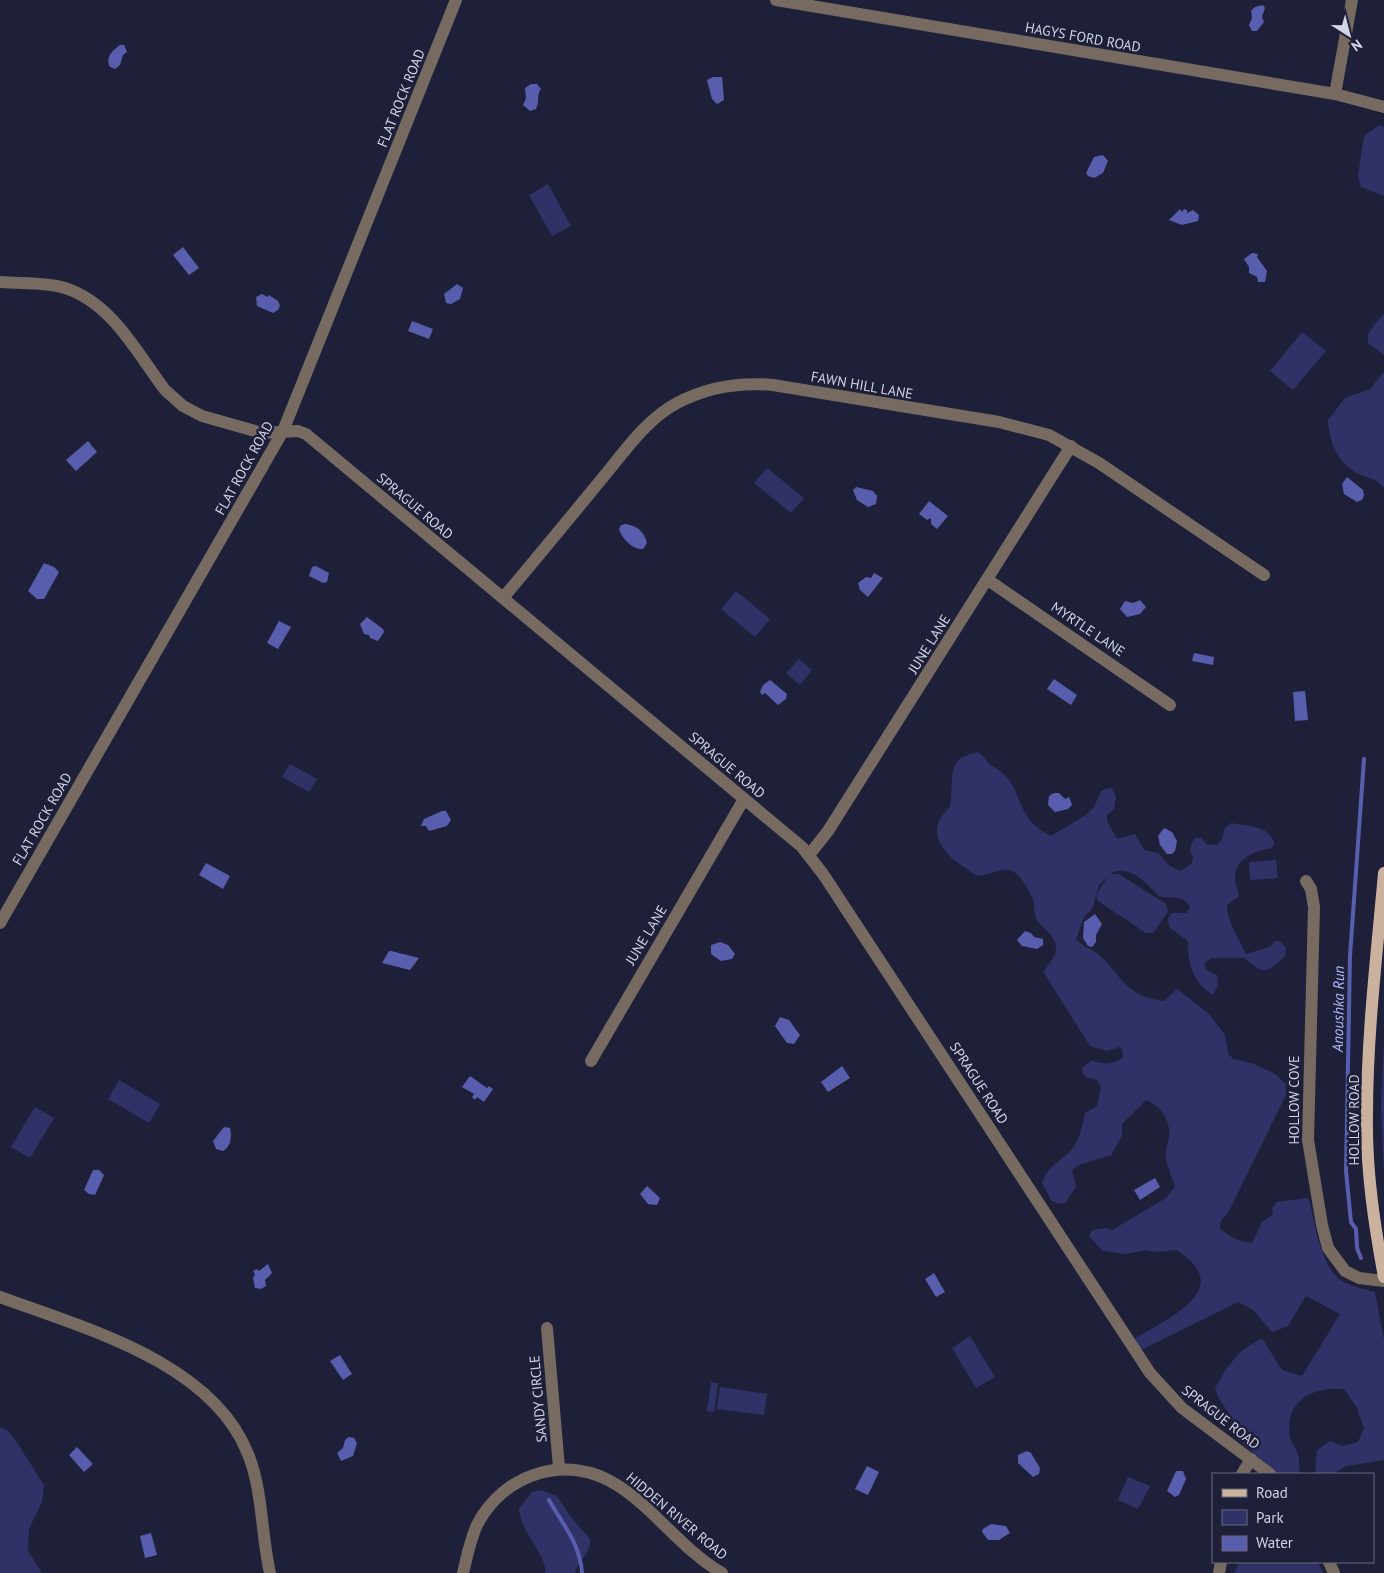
<svg xmlns="http://www.w3.org/2000/svg" width="1384" height="1573" font-family="'PT Sans',sans-serif">
<style>
.green{fill:#303267}
.water{fill:#595dad}
.lines{fill:none;stroke-linecap:round;stroke-linejoin:round}
.stream{stroke:#595dad;stroke-width:4}
.minor{stroke:#766a61;stroke-width:12}
.major{stroke:#cbb29f;stroke-width:12}
.labels{text-anchor:middle;dominant-baseline:central;stroke-width:5;stroke-linejoin:round;paint-order:stroke}
.street-label{font-size:14px;fill:#d1d4e4;stroke:#1e2039}
.water-label{font-size:15px;font-style:italic;fill:#b2bafb;stroke:#1e2039}
</style>
<rect width="100%" height="100%" fill="#1e2039"/>
<g class="green">
<path d="M 1379,125 L 1384,127 L 1384,196 L 1361,187 L 1358,176 L 1364,136 Z"/>
<path d="M 548,184 L 571,226 L 552,236 L 529,195 Z"/>
<path d="M 1384,314 L 1384,355 L 1368,343 C 1366,331 1376,323 1384,314 Z"/>
<path d="M 1302,332 L 1326,351 L 1293,390 L 1270,371 Z"/>
<path d="M 1384,372 L 1384,488 C 1373,475 1369,480 1357,473 C 1337,462 1329,441 1328,420 L 1345,398 L 1370,389 Z"/>
<path d="M 767,468 L 804,498 L 791,513 L 754,483 Z"/>
<path d="M 736,591 L 770,619 L 755,637 L 721,609 Z"/>
<path d="M 799,659 L 812,670 L 800,685 L 786,673 Z"/>
<path d="M 977,752 C 985,755 986,763 994,767 C 1027,786 1010,816 1051,836 L 1086,815 L 1094,807 L 1101,791 L 1111,787 L 1116,797 L 1114,809 L 1107,815 L 1107,821 L 1117,839 L 1135,834 L 1144,850 L 1158,853 L 1170,866 L 1181,871 L 1192,863 L 1193,857 L 1190,851 L 1192,842 L 1196,838 L 1202,838 L 1206,844 L 1217,845 L 1222,839 L 1225,828 L 1231,823 C 1248,827 1268,824 1274,843 L 1272,848 C 1256,851 1237,857 1235,876 C 1234,882 1238,890 1239,896 L 1227,905 C 1227,920 1239,940 1246,954 L 1270,947 L 1275,941 L 1280,941 L 1286,948 L 1285,956 C 1266,974 1264,975 1244,958 L 1211,958 L 1205,963 L 1205,969 L 1217,975 L 1218,985 L 1213,995 C 1193,983 1188,964 1188,941 L 1169,927 L 1168,918 L 1172,913 L 1186,913 L 1190,908 C 1186,894 1170,899 1159,896 C 1146,883 1129,863 1110,874 L 1119,874 L 1166,904 L 1168,912 L 1153,933 L 1146,933 L 1098,901 L 1096,896 L 1108,876 L 1099,885 L 1092,909 L 1084,917 L 1076,939 C 1086,950 1090,947 1098,954 C 1124,977 1124,996 1164,1001 L 1177,989 L 1209,1014 L 1225,1035 L 1228,1053 L 1233,1059 L 1254,1064 L 1275,1074 L 1286,1084 L 1286,1095 L 1229,1211 L 1221,1221 L 1220,1228 C 1226,1235 1242,1243 1252,1243 L 1262,1222 L 1273,1214 L 1272,1208 L 1277,1202 L 1307,1198 L 1310,1202 C 1314,1223 1322,1269 1342,1281 C 1352,1287 1364,1289 1375,1292 L 1384,1340 L 1384,1460 L 1346,1466 L 1333,1474 L 1315,1474 L 1317,1450 L 1330,1441 L 1343,1446 L 1358,1442 L 1364,1428 L 1356,1406 L 1344,1389 C 1312,1386 1284,1401 1290,1437 C 1291,1443 1296,1448 1298,1455 C 1300,1460 1299,1468 1300,1474 L 1277,1474 L 1232,1434 L 1230,1415 L 1218,1397 L 1215,1388 L 1226,1369 L 1241,1351 L 1262,1338 L 1282,1370 L 1302,1376 L 1340,1314 L 1306,1296 L 1288,1326 L 1272,1332 L 1253,1310 L 1238,1302 L 1139,1351 L 1133,1340 C 1166,1319 1239,1289 1176,1250 L 1156,1252 L 1146,1250 L 1126,1254 L 1103,1251 L 1089,1236 L 1092,1230 L 1106,1228 L 1112,1230 L 1166,1198 L 1175,1187 C 1173,1178 1166,1165 1166,1157 C 1165,1150 1168,1144 1169,1137 C 1171,1121 1161,1106 1146,1100 L 1122,1124 L 1122,1136 L 1111,1155 L 1079,1165 L 1072,1170 L 1076,1187 L 1065,1203 L 1058,1204 L 1051,1200 L 1042,1183 C 1047,1169 1054,1165 1065,1156 C 1079,1146 1082,1128 1085,1113 L 1097,1106 L 1101,1088 L 1097,1080 L 1086,1077 L 1082,1072 L 1083,1067 L 1092,1060 C 1103,1065 1113,1065 1123,1057 L 1122,1049 L 1119,1047 L 1107,1051 L 1090,1046 L 1044,973 C 1047,964 1056,959 1056,949 C 1056,933 1042,930 1036,918 C 1033,912 1035,905 1033,899 C 1029,891 1019,871 1009,870 C 1000,869 987,875 978,876 C 960,865 929,847 939,821 C 941,815 948,811 950,805 C 954,790 947,768 962,757 C 966,755 973,754 977,752 Z"/>
<path d="M 290,764 L 317,779 L 309,792 L 282,777 Z"/>
<path d="M 1276,860 L 1278,878 L 1250,880 L 1249,862 Z"/>
<path d="M 1384,1044 L 1384,1176 L 1381,1105 Z"/>
<path d="M 119,1080 L 160,1104 L 149,1123 L 108,1099 Z"/>
<path d="M 35,1107 L 54,1118 L 30,1158 L 11,1147 Z"/>
<path d="M 970,1336 L 995,1377 L 976,1388 L 952,1348 Z"/>
<path d="M 711,1382 L 718,1383 L 714,1412 L 707,1411 Z"/>
<path d="M 720,1387 L 767,1394 L 764,1415 L 717,1409 Z"/>
<path d="M 0,1427 L 7,1430 L 14,1438 L 44,1485 L 42,1502 L 29,1529 L 28,1551 L 42,1573 L 0,1573 Z"/>
<path d="M 1128,1477 L 1150,1486 L 1138,1509 L 1118,1500 Z"/>
<path d="M 542,1490 L 557,1496 L 570,1516 L 590,1539 C 592,1552 578,1561 575,1573 L 545,1573 C 549,1559 520,1531 519,1509 L 532,1492 Z"/>
<path d="M 1239,1562 L 1318,1562 L 1323,1573 L 1234,1573 Z"/>
</g>
<g class="water">
<path d="M 1263,5 L 1265,8 L 1262,17 L 1264,22 L 1257,31 L 1252,31 L 1249,25 L 1252,18 L 1251,11 L 1255,7 Z"/>
<path d="M 120,45 L 124,45 L 127,52 L 123,55 L 120,65 L 115,69 L 110,67 C 105,57 113,50 120,45 Z"/>
<path d="M 713,77 L 722,77 L 724,100 L 717,104 L 712,99 L 707,80 Z"/>
<path d="M 531,84 L 537,84 L 541,89 C 536,96 540,101 536,109 L 530,111 L 523,105 L 526,98 L 525,88 Z"/>
<path d="M 1103,155 L 1108,161 L 1103,173 L 1094,178 L 1088,176 L 1086,173 L 1094,157 Z"/>
<path d="M 1180,209 L 1182,212 L 1184,209 L 1187,210 L 1187,213 L 1193,210 L 1199,215 L 1198,221 L 1182,225 L 1169,220 Z"/>
<path d="M 183,247 L 199,268 L 189,275 L 173,255 Z"/>
<path d="M 1252,253 L 1258,254 L 1257,257 L 1267,271 L 1265,282 L 1258,282 L 1257,277 L 1249,273 L 1249,267 L 1244,259 Z"/>
<path d="M 457,284 L 463,288 L 460,299 L 451,304 L 446,303 L 444,294 Z"/>
<path d="M 262,294 L 268,297 L 269,295 L 278,301 L 280,306 L 278,310 L 273,313 L 257,306 L 256,297 Z"/>
<path d="M 412,321 L 433,329 L 429,339 L 408,331 Z"/>
<path d="M 88,441 L 97,452 L 76,471 L 66,460 Z"/>
<path d="M 1347,477 L 1363,490 L 1364,496 L 1362,500 L 1357,502 L 1344,494 L 1342,484 Z"/>
<path d="M 856,487 L 873,491 L 877,496 L 876,504 L 868,507 L 857,500 L 853,490 Z"/>
<path d="M 929,501 L 948,516 L 937,529 L 931,524 L 931,518 L 927,520 L 919,514 Z"/>
<path d="M 626,524 C 637,526 644,531 647,543 L 643,549 C 633,550 622,539 619,529 L 621,525 Z"/>
<path d="M 44,563 L 54,567 L 59,572 L 44,599 L 37,599 L 28,591 Z"/>
<path d="M 316,566 L 329,573 L 327,582 L 323,583 L 309,576 L 312,567 Z"/>
<path d="M 874,573 L 883,578 L 868,597 L 860,590 L 858,583 L 866,577 L 871,578 Z"/>
<path d="M 1140,600 L 1146,607 L 1140,614 L 1127,617 L 1120,609 L 1125,601 L 1133,603 Z"/>
<path d="M 367,617 L 383,629 L 384,632 L 378,641 L 370,638 L 369,635 L 364,634 L 360,624 Z"/>
<path d="M 279,621 L 291,627 L 278,649 L 267,643 Z"/>
<path d="M 1194,653 L 1214,657 L 1213,665 L 1192,661 Z"/>
<path d="M 1054,679 L 1077,695 L 1071,705 L 1047,689 Z"/>
<path d="M 770,680 L 787,694 L 786,699 L 778,705 L 765,693 L 762,695 L 760,692 L 763,685 Z"/>
<path d="M 1305,691 L 1308,720 L 1295,721 L 1293,692 Z"/>
<path d="M 1054,793 L 1059,793 L 1065,799 L 1069,797 L 1072,805 L 1068,809 L 1055,812 L 1048,805 L 1049,796 Z"/>
<path d="M 442,811 L 446,811 L 451,820 L 447,826 L 429,831 L 426,826 L 421,826 L 424,819 Z"/>
<path d="M 1164,828 L 1172,832 L 1177,841 L 1175,851 L 1172,854 L 1167,854 L 1160,845 L 1158,836 Z"/>
<path d="M 206,863 L 230,876 L 223,889 L 199,875 Z"/>
<path d="M 1095,914 L 1102,924 L 1096,935 L 1096,942 L 1092,947 L 1088,946 L 1083,938 L 1084,922 Z"/>
<path d="M 1025,931 L 1031,933 L 1034,937 L 1043,939 L 1043,945 L 1037,949 L 1022,946 L 1017,940 Z"/>
<path d="M 720,942 L 728,945 L 735,954 L 732,959 L 721,961 L 711,954 L 711,945 Z"/>
<path d="M 389,951 L 391,951 L 419,958 L 410,970 L 382,963 Z"/>
<path d="M 780,1017 L 789,1020 L 800,1035 L 794,1044 L 787,1043 L 775,1026 Z"/>
<path d="M 842,1066 L 850,1078 L 828,1092 L 821,1082 Z"/>
<path d="M 470,1076 L 487,1088 L 489,1086 L 493,1089 L 484,1102 L 477,1097 L 475,1100 L 472,1097 L 474,1094 L 462,1087 Z"/>
<path d="M 224,1127 L 230,1128 C 232,1136 231,1147 223,1151 L 216,1149 L 213,1141 Z"/>
<path d="M 93,1170 L 99,1170 L 104,1175 L 95,1195 L 89,1194 L 84,1190 Z"/>
<path d="M 1155,1178 L 1160,1187 L 1140,1200 L 1134,1190 Z"/>
<path d="M 647,1186 L 660,1198 L 657,1205 L 648,1204 L 640,1194 Z"/>
<path d="M 268,1264 L 272,1273 L 265,1280 L 266,1286 L 261,1289 L 255,1288 L 253,1278 L 255,1274 L 253,1271 L 257,1269 L 259,1271 Z"/>
<path d="M 934,1273 L 945,1292 L 936,1297 L 925,1279 Z"/>
<path d="M 340,1355 L 352,1374 L 343,1380 L 330,1361 Z"/>
<path d="M 349,1437 L 354,1438 L 357,1443 L 353,1456 L 341,1461 L 337,1453 L 343,1448 L 345,1440 Z"/>
<path d="M 77,1447 L 93,1464 L 84,1472 L 69,1455 Z"/>
<path d="M 1027,1451 L 1031,1453 L 1040,1468 L 1039,1474 L 1033,1477 L 1018,1463 L 1018,1455 Z"/>
<path d="M 867,1466 L 879,1472 L 868,1495 L 855,1489 Z"/>
<path d="M 1176,1471 L 1183,1471 L 1186,1479 L 1179,1495 L 1175,1497 L 1167,1491 Z"/>
<path d="M 991,1524 L 1006,1526 L 1010,1533 L 999,1540 L 988,1540 L 982,1532 L 983,1529 Z"/>
<path d="M 151,1533 L 157,1555 L 145,1558 L 140,1536 Z"/>
</g>
<g class="lines">
<g class="stream">
<path d="M 1361,1258 L 1357,1248 L 1356,1229 L 1351,1222 L 1346,1171 L 1350,956 L 1364,759"/>
<path d="M 549,1500 C 563,1525 580,1543 582,1573"/>
</g>
<g class="minor">
<path d="M 776,0 L 1335,94 L 1384,107"/>
<path d="M 1335,94 L 1352,0"/>
<path d="M 0,282 C 21,284 45,282 65,288 C 112,303 137,353 165,390 L 183,406 L 202,416 L 262,433 L 298,431 L 306,434 L 802,847 L 823,874 L 1150,1373 L 1182,1408 L 1270,1474"/>
<path d="M 988,580 L 1170,705"/>
<path d="M 503,598 C 535,560 568,520 600,481 C 623,454 645,420 677,403 C 707,387 740,382 773,385 L 999,422 L 1049,435 L 1099,463 L 1264,575"/>
<path d="M 809,855 L 828,831 L 1071,446"/>
<path d="M 1306,881 L 1311,889 L 1314,907 L 1308,1140 L 1322,1225 L 1328,1248 L 1345,1271 L 1359,1278 L 1384,1281"/>
<path d="M 0,923 L 283,431 L 456,0"/>
<path d="M 591,1061 L 744,799"/>
<path d="M 0,1297 C 84,1328 212,1362 248,1454 C 263,1491 261,1534 270,1573"/>
<path d="M 547,1328 L 559,1468"/>
<path d="M 1242,1474 L 1251,1459"/>
<path d="M 1329,1562 L 1334,1573"/>
<path d="M 463,1573 C 467,1557 470,1540 477,1525 C 503,1473 568,1453 617,1485 C 655,1509 682,1550 722,1573"/>
<path d="M 1219,1573 L 1221,1562"/>
</g>
<path class="major" d="M 1384,873 C 1377,953 1367,1034 1367,1115 C 1366,1170 1374,1223 1384,1277"/>
</g>
<g class="labels">
<g class="street-label">
<text transform="translate(1083 37) rotate(10)">HAGYS FORD ROAD</text>
<text transform="translate(401 98) rotate(-68)">FLAT ROCK ROAD</text>
<text transform="translate(862 385) rotate(10)">FAWN HILL LANE</text>
<text transform="translate(244 468) rotate(-61)">FLAT ROCK ROAD</text>
<text transform="translate(415 506) rotate(40)">SPRAGUE ROAD</text>
<text transform="translate(1088 629) rotate(34)">MYRTLE LANE</text>
<text transform="translate(929 644) rotate(-58)">JUNE LANE</text>
<text transform="translate(727 765) rotate(40)">SPRAGUE ROAD</text>
<text transform="translate(42 819) rotate(-60)">FLAT ROCK ROAD</text>
<text transform="translate(646 935) rotate(-59)">JUNE LANE</text>
<text transform="translate(979 1083) rotate(57)">SPRAGUE ROAD</text>
<text transform="translate(1294 1100) rotate(-90)">HOLLOW COVE</text>
<text transform="translate(1354 1120) rotate(-90)">HOLLOW ROAD</text>
<text transform="translate(538 1399) rotate(-95)">SANDY CIRCLE</text>
<text transform="translate(1221 1417) rotate(38)">SPRAGUE ROAD</text>
<text transform="translate(677 1516) rotate(40)">HIDDEN RIVER ROAD</text>
</g>
<g class="water-label">
<text transform="translate(1338 1009) rotate(-89)">Anoushka Run</text>
</g>
</g>
<rect x="1212" y="1473" width="162" height="90" fill="#1e2039" stroke="#66687d"/>
<rect x="1222" y="1489" width="25" height="8" fill="#cbb29f" stroke="#66687d"/>
<text x="1256" y="1498" font-size="15" fill="#d1d4e4">Road</text>
<rect x="1222" y="1510" width="25" height="15" fill="#303267" stroke="#66687d"/>
<text x="1256" y="1523" font-size="15" fill="#d1d4e4">Park</text>
<rect x="1222" y="1536" width="25" height="15" fill="#595dad" stroke="#66687d"/>
<text x="1256" y="1548" font-size="15" fill="#d1d4e4">Water</text>
<g transform="translate(1349 35) rotate(144)" stroke="#1e2039" stroke-width="4" paint-order="stroke">
<path d="M0-4L9 19L0 12L-9 19Z" fill="#d1d4e4"/>
<text y="-8" font-size="14" font-weight="bold" text-anchor="middle" fill="#d1d4e4">N</text>
</g>
</svg>
